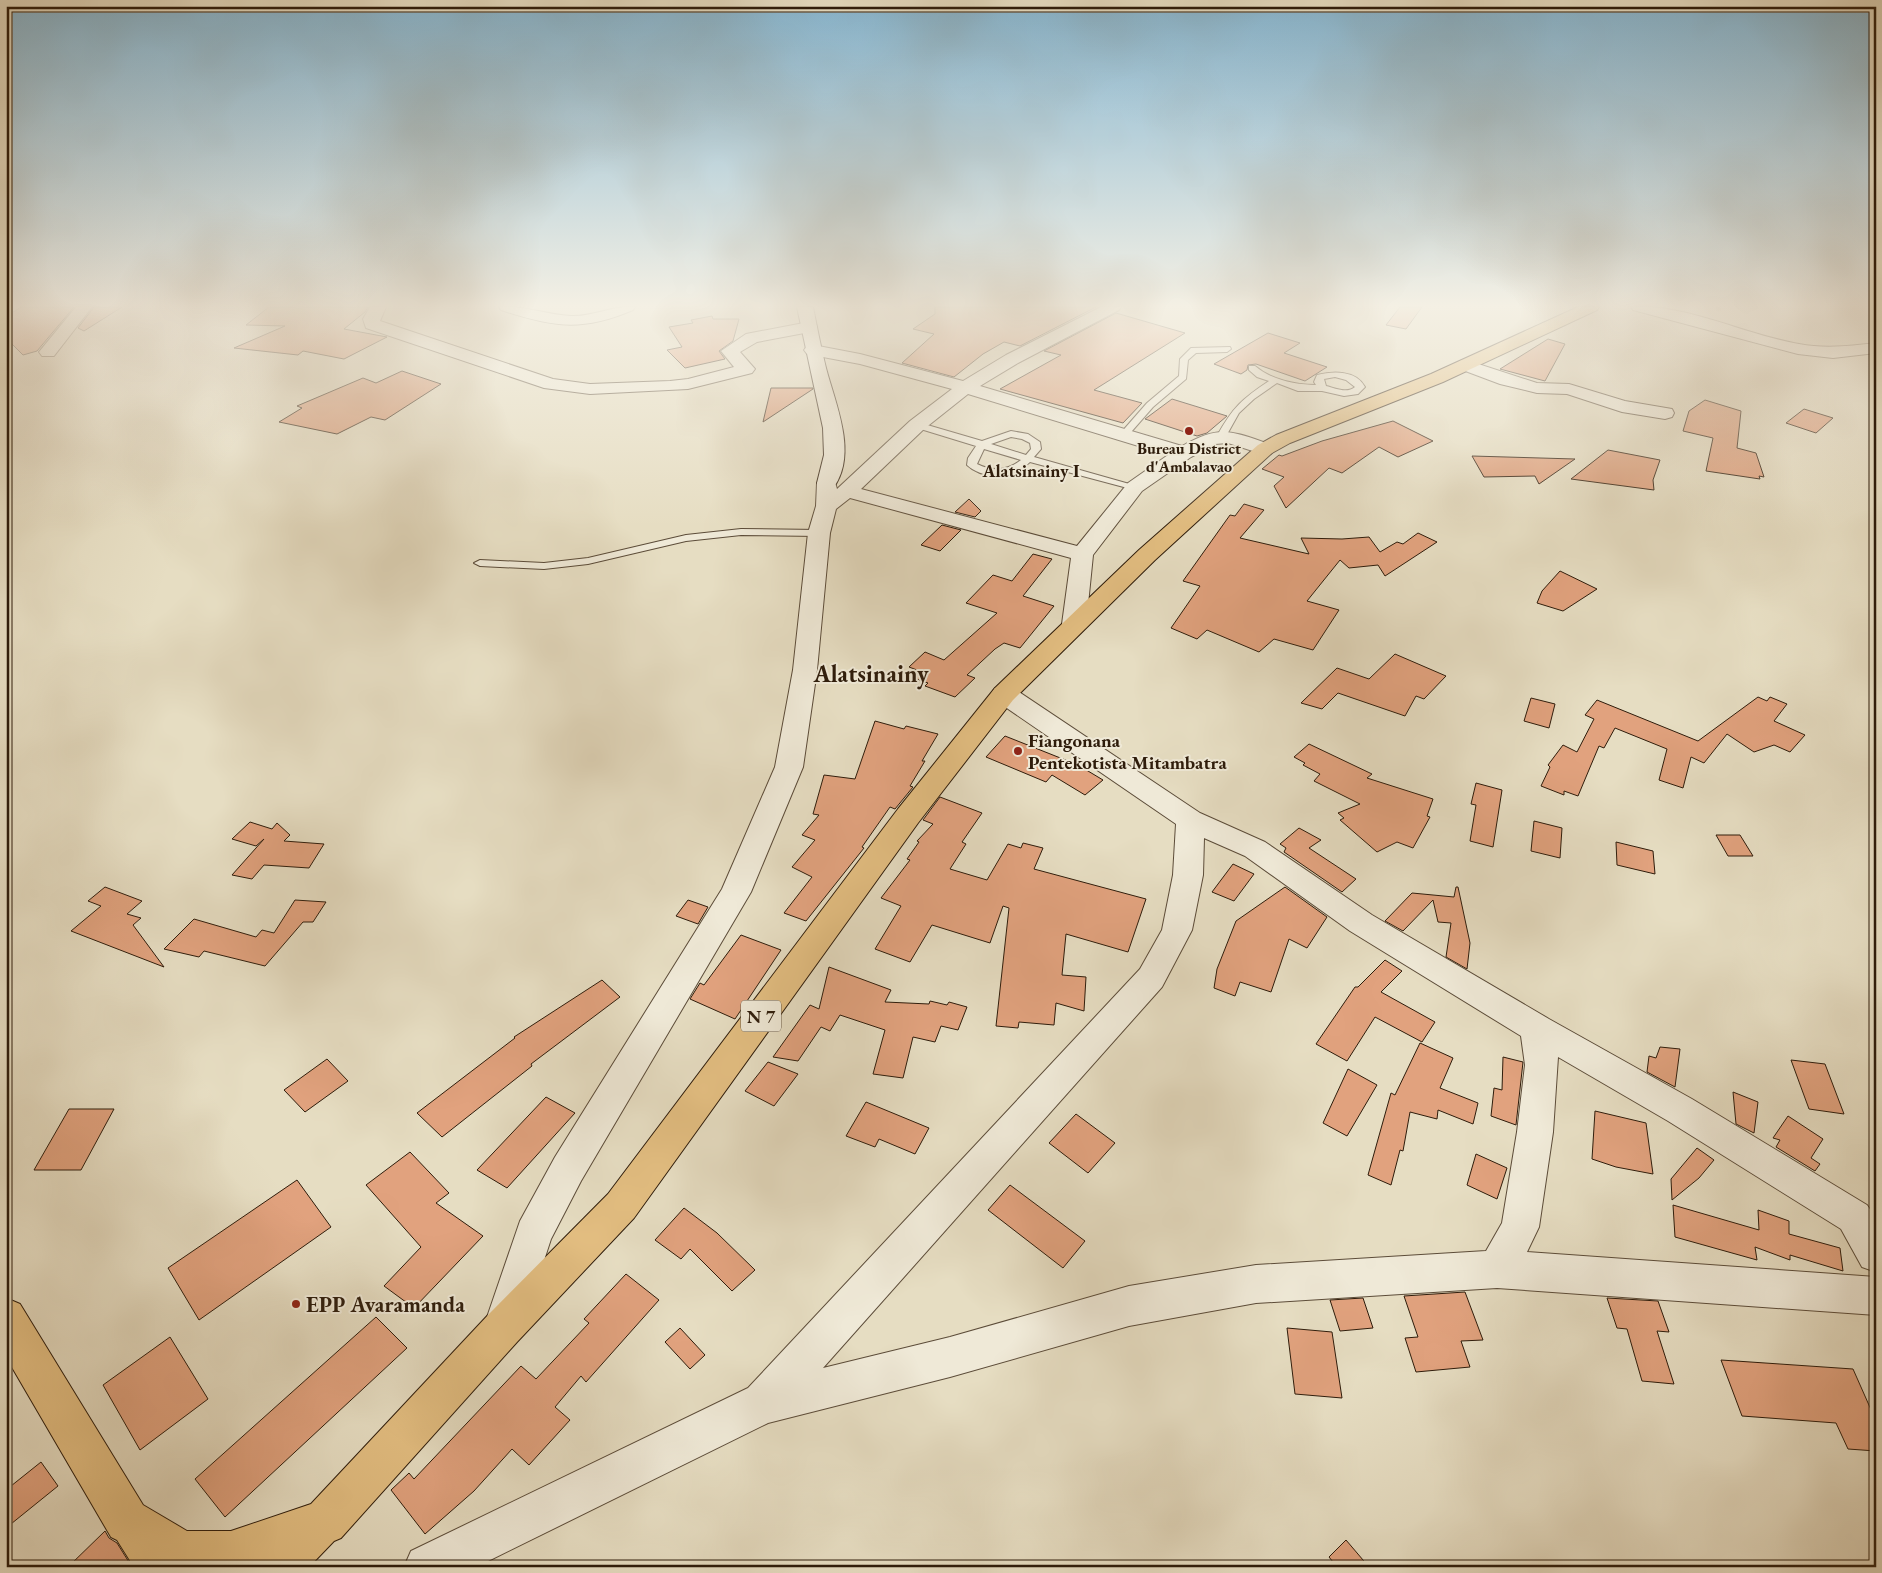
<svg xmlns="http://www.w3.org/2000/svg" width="1882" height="1573" font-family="'EB Garamond',serif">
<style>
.building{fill:#e1a27e;stroke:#2e1c0b}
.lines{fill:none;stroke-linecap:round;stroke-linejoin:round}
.lane-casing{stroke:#5c4c39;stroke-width:2}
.street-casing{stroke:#5c4c39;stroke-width:2}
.secondary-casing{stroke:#2e1c0b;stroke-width:2}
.primary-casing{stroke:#2e1c0b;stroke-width:2}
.lane{fill:#efe9d7;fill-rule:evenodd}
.street{fill:#efe9d7;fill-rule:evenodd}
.secondary{fill:#efe9d7;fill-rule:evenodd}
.primary{fill:#e3be81;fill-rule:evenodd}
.poi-dot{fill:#8f2418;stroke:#efe9d7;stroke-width:2}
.labels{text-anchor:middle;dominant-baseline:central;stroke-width:4;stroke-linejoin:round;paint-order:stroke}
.far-poi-label{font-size:16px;font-weight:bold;fill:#2e1c0b;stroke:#efe9d7}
.far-quarter-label{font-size:18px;font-weight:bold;fill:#2e1c0b;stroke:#efe9d7}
.shield{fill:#efe9d7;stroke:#685a48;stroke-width:1}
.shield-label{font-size:18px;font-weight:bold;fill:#2e1c0b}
.poi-label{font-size:19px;font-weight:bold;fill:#2e1c0b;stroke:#efe9d7;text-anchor:start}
.near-poi-label{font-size:22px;font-weight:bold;fill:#2e1c0b;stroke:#efe9d7;text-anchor:start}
.district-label{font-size:24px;font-weight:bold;fill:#2e1c0b;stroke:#efe9d7}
</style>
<rect width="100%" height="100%" fill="#e6ddc2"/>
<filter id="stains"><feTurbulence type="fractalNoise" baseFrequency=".004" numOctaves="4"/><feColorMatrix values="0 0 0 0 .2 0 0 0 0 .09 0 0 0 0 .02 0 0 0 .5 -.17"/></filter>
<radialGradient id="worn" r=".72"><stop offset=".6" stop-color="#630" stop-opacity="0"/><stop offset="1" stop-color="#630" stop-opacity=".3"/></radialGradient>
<g class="building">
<path d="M 21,307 L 74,307 L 37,351 L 23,355 L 6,338 L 6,317 Z"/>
<path d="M 94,307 L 122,307 L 84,331 L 78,328 Z"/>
<path d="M 269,307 L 368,307 L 365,312 L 344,329 L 387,337 L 344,359 L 303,351 L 298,355 L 234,348 L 285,326 L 246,325 Z"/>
<path d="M 935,307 L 1096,307 L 1020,346 L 1004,342 L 983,354 L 954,377 L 902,363 L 934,334 L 913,329 L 935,314 Z"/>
<path d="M 1400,307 L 1422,307 L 1406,329 L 1386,325 Z"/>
<path d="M 1116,313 L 1185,333 L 1094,390 L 1142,403 L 1123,423 L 1000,389 L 1061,355 L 1044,351 Z"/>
<path d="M 712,316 L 713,319 L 739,319 L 733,341 L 719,351 L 725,359 L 685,368 L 667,350 L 682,347 L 669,327 L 693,323 L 691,320 Z"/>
<path d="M 1268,333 L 1300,343 L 1284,353 L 1327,367 L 1305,381 L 1256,364 L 1248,365 L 1247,370 L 1241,374 L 1214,364 Z"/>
<path d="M 1548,339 L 1565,344 L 1545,381 L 1500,369 Z"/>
<path d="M 402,371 L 441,384 L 385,420 L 371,417 L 337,434 L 279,422 L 302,408 L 297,406 L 363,378 L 376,383 Z"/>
<path d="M 771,388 L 813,388 L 813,389 L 763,422 Z"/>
<path d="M 1172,399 L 1198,407 L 1227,416 L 1207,433 L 1197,436 L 1145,419 Z"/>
<path d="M 1705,400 L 1741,411 L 1737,448 L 1756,453 L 1764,477 L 1759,476 L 1760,479 L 1706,471 L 1713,438 L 1683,431 L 1689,411 Z"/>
<path d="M 1804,409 L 1833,418 L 1816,433 L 1786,423 Z"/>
<path d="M 1393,421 L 1433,441 L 1398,457 L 1379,447 L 1342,473 L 1329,468 L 1286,508 L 1274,486 L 1284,477 L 1262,469 L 1279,455 L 1282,456 L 1322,441 Z"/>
<path d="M 1608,450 L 1660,460 L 1653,480 L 1654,490 L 1571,479 Z"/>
<path d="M 1472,456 L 1575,459 L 1539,484 L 1535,476 L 1484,477 Z"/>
<path d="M 969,499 L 981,511 L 975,517 L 955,512 Z"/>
<path d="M 1244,504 L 1264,510 L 1240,538 L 1309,554 L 1301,538 L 1342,539 L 1369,537 L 1380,552 L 1397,542 L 1403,544 L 1418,533 L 1437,542 L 1385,576 L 1378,565 L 1349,568 L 1340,560 L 1307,601 L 1339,610 L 1313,650 L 1274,639 L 1259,652 L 1207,630 L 1197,639 L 1171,628 L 1200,586 L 1183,581 L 1230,515 L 1235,516 Z"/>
<path d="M 942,525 L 961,530 L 940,551 L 921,545 Z"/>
<path d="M 1033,554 L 1052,559 L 1023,596 L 1054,606 L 1020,648 L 1004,643 L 995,649 L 967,675 L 975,678 L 955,697 L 925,686 L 928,683 L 911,677 L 917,670 L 909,667 L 925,652 L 944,660 L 997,613 L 966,603 L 993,575 L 1012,581 Z"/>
<path d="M 1560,571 L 1597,589 L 1563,611 L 1537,603 L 1542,591 Z"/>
<path d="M 1395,654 L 1446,676 L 1424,699 L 1416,696 L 1405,716 L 1338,693 L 1322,709 L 1301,703 L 1337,668 L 1369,679 Z"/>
<path d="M 1758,697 L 1767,701 L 1770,697 L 1787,704 L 1774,721 L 1805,735 L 1790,752 L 1774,745 L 1754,752 L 1727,734 L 1704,763 L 1691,757 L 1683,788 L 1659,780 L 1667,749 L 1615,728 L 1604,748 L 1599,746 L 1578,796 L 1564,791 L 1564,795 L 1541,786 L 1550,767 L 1548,765 L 1563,745 L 1577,752 L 1594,719 L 1585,715 L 1597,700 L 1698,741 Z"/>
<path d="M 1531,698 L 1555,704 L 1549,728 L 1524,721 Z"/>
<path d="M 875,721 L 904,729 L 906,726 L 938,734 L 922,761 L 925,761 L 910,786 L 913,787 L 895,809 L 890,807 L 862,847 L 864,848 L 806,921 L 784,913 L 812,877 L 792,867 L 815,840 L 802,835 L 819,815 L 813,814 L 824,775 L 855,779 Z"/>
<path d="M 1005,736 L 1078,765 L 1103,780 L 1085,795 L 1052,775 L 1046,782 L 986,757 Z"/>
<path d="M 1309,744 L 1372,774 L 1367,778 L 1433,799 L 1427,816 L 1430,817 L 1413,848 L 1397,842 L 1377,852 L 1340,820 L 1344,818 L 1338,813 L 1360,804 L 1314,781 L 1320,774 L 1303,765 L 1305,763 L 1294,757 Z"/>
<path d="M 1476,783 L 1502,790 L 1493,847 L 1470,841 L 1476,805 L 1471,804 Z"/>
<path d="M 940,797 L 982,813 L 962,842 L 966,844 L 950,869 L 987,880 L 1008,844 L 1021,848 L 1023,843 L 1043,848 L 1034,869 L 1146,899 L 1128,952 L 1066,934 L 1062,975 L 1086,977 L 1084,1011 L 1056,1003 L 1054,1025 L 1019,1022 L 1018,1028 L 996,1026 L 1009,908 L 1003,906 L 990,943 L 932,925 L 910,962 L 875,949 L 901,906 L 881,898 L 910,860 L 907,859 L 919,842 L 917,841 L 933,824 L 923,820 Z"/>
<path d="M 1534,821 L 1562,828 L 1560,858 L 1531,851 Z"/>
<path d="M 250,822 L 272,829 L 277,823 L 290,835 L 284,841 L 324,844 L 309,868 L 264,865 L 252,879 L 232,875 L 264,839 L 256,846 L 232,839 Z"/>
<path d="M 1299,828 L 1321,840 L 1309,848 L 1356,879 L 1342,892 L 1284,852 L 1286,848 L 1280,844 Z"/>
<path d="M 1716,835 L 1740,835 L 1753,856 L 1728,856 Z"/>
<path d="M 1616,842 L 1653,851 L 1655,874 L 1617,865 Z"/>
<path d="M 1233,864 L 1254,874 L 1234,901 L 1212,892 Z"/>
<path d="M 105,887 L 142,901 L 127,914 L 141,918 L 133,925 L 164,967 L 71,931 L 101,906 L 88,901 Z"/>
<path d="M 1285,887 L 1327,917 L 1307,948 L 1289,939 L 1271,992 L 1240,982 L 1235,996 L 1214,988 L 1217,969 L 1236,921 Z"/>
<path d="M 1456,887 L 1458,887 L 1470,943 L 1467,969 L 1446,957 L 1451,923 L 1438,922 L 1433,900 L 1403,931 L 1385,921 L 1412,893 L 1454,897 Z"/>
<path d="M 295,900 L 326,902 L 313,922 L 303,922 L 265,966 L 204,951 L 199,957 L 164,949 L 194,919 L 256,937 L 262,930 L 274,933 Z"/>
<path d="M 688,900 L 708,907 L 698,924 L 676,916 Z"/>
<path d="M 741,935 L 781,950 L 735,1019 L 690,999 L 700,983 L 704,985 Z"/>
<path d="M 1385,960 L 1402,971 L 1381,992 L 1435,1022 L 1422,1042 L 1375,1017 L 1347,1061 L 1316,1044 L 1355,987 L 1358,987 Z"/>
<path d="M 829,967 L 891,990 L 885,1002 L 929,1004 L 930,1001 L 947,1005 L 949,1002 L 967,1007 L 958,1030 L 941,1026 L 935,1042 L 913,1037 L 903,1078 L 873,1074 L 885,1030 L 840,1015 L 830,1031 L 821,1027 L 798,1061 L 773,1057 L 810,1005 L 819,1009 Z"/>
<path d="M 602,980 L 620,997 L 531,1064 L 532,1066 L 442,1137 L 417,1113 L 515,1038 L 514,1037 Z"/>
<path d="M 1420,1043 L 1453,1058 L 1440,1088 L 1478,1103 L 1473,1124 L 1438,1110 L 1437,1119 L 1410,1112 L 1403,1151 L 1400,1150 L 1391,1185 L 1368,1175 L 1391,1093 L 1395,1095 Z"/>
<path d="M 1660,1047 L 1680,1049 L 1675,1087 L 1647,1072 L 1649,1056 L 1656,1058 Z"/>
<path d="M 1503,1057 L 1523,1062 L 1516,1125 L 1491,1116 L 1494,1088 L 1502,1090 Z"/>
<path d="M 327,1059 L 348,1081 L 305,1112 L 284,1090 Z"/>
<path d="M 1791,1060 L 1825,1064 L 1844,1114 L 1809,1109 Z"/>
<path d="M 768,1062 L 798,1074 L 774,1106 L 745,1091 Z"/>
<path d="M 1348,1069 L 1377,1085 L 1347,1136 L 1323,1123 Z"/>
<path d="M 1733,1092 L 1758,1102 L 1754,1133 L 1736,1124 Z"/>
<path d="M 546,1097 L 575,1113 L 507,1188 L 477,1170 Z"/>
<path d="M 866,1102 L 929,1128 L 915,1154 L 879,1139 L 875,1147 L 846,1136 Z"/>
<path d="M 69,1109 L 114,1109 L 81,1170 L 34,1170 Z"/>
<path d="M 1595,1111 L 1646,1123 L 1653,1174 L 1616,1167 L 1592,1159 Z"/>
<path d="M 1076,1114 L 1115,1143 L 1088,1173 L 1049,1143 Z"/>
<path d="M 1788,1116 L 1823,1139 L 1811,1158 L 1820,1164 L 1815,1171 L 1776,1147 L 1780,1140 L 1773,1138 Z"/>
<path d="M 1697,1148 L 1714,1160 L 1699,1178 L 1672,1200 L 1671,1179 Z"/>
<path d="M 410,1152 L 449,1193 L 436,1203 L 483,1236 L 414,1308 L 384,1286 L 421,1247 L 366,1185 Z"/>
<path d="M 1476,1154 L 1507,1168 L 1497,1199 L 1467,1185 Z"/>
<path d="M 297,1180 L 331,1227 L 199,1320 L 168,1268 Z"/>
<path d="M 1010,1185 L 1085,1241 L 1063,1268 L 988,1210 Z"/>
<path d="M 1673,1205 L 1759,1230 L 1758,1210 L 1789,1221 L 1789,1234 L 1840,1248 L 1843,1271 L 1790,1255 L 1790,1260 L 1755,1247 L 1757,1260 L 1675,1237 Z"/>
<path d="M 684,1208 L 717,1233 L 755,1270 L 732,1291 L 690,1249 L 681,1259 L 655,1240 Z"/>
<path d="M 626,1274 L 659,1300 L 586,1382 L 581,1376 L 555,1407 L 570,1420 L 529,1465 L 512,1449 L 474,1491 L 425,1534 L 391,1490 L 409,1473 L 414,1479 L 521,1366 L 536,1379 L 589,1323 L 584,1319 Z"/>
<path d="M 1465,1292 L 1483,1340 L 1461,1341 L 1470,1367 L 1416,1372 L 1405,1338 L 1418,1337 L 1404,1296 Z"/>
<path d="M 1363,1298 L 1373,1328 L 1340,1331 L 1330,1300 Z"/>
<path d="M 1607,1298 L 1658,1301 L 1669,1332 L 1657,1331 L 1674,1384 L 1642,1381 L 1627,1329 L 1617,1328 Z"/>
<path d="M 376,1317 L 407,1348 L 225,1517 L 195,1479 Z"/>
<path d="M 680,1328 L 705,1355 L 690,1369 L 665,1342 Z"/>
<path d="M 1287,1328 L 1332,1332 L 1342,1398 L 1295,1394 Z"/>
<path d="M 170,1337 L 208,1399 L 140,1450 L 103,1385 Z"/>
<path d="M 1721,1360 L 1853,1369 L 1876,1421 L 1876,1451 L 1848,1449 L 1836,1423 L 1742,1416 Z"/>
<path d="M 41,1462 L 58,1486 L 6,1528 L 6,1490 Z"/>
<path d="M 105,1531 L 109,1538 L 117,1543 L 132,1567 L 68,1567 Z"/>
<path d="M 1346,1540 L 1369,1567 L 1337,1567 L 1329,1557 Z"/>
</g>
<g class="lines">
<defs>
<g id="lane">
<path d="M 1230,347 L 1231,349 L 1227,352 L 1196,353 L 1188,360 L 1186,379 L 1153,407 L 1125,439 L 1119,439 L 1119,435 L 1147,403 L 1179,376 L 1180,359 L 1191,348 Z"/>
<path d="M 1249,366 L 1255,366 C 1271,380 1296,385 1316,385 L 1314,382 L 1317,375 C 1333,371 1356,370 1365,387 L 1358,394 L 1344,396 L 1322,391 L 1298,391 L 1277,383 L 1254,399 L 1239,413 L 1225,438 L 1219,438 L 1217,436 C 1233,407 1242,399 1269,381 L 1257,377 L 1249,370 ZM 1335,377 L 1346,380 L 1355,387 C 1347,394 1335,388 1326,386 L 1324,379 Z"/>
<path d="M 917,422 L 982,441 L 1011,431 L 1028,434 L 1040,442 L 1041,449 L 1034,457 L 1140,487 L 1135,490 L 1030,462 C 1014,477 984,481 967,465 L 968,458 L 976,446 L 914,427 L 912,425 ZM 1011,437 L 1022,439 L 1030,443 L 1031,449 L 1026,455 L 991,444 ZM 984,449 L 1021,460 C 1007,471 993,472 977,464 Z"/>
<path d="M 741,529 L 819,530 L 824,533 L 819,536 L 741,535 L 686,541 L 588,564 L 544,569 L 480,566 L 474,563 L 480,560 L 544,563 L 588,558 L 686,535 Z"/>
</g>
<g id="street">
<path d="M 76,307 L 92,307 L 54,356 L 42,356 L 39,352 Z"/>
<path d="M 370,307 L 386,307 L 380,321 L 553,379 L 590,384 L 670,381 L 688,379 L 734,367 L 721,351 L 746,334 L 809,322 L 815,323 L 817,327 L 815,331 L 757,342 L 740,352 L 755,369 L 752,373 L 688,389 L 590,394 L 544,388 L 366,328 L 363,319 Z"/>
<path d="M 499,307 C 524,305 546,315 571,316 C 594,317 613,305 635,307 L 633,310 C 581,332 553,327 501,310 Z"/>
<path d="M 1101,307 L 1121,307 L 1119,310 L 1018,363 L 980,386 L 1182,446 C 1221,424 1231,431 1272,445 L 1275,449 L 1272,453 L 1265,455 L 1228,443 L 1215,444 L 1191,457 L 1142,491 L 1093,555 L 1086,624 L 1082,629 L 1074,631 L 1066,629 L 1062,624 L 1071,558 L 850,498 L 836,509 L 830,533 L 817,670 L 803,767 L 751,892 L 581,1181 L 551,1239 L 519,1337 L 505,1343 L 491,1337 L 485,1323 L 520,1221 L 555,1157 L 722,889 L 775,767 L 793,670 L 808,533 L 816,506 L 817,483 L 820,479 L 827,477 L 834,479 L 837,489 L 910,421 L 952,389 L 860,364 L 807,354 L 804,350 L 807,346 L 813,345 L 860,354 L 963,381 L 1006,355 ZM 968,394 L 1168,455 L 1128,483 L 1077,546 L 861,489 L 924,429 Z"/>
<path d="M 1631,307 C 1684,303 1746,335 1799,344 C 1825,349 1850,346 1876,343 L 1876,353 L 1833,358 L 1798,354 L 1633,310 Z"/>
<path d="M 1466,360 L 1537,383 L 1569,384 L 1625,401 L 1672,409 L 1674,413 L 1672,417 L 1665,419 L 1622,412 L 1567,394 L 1537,393 L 1500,384 L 1460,369 L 1457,365 L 1460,361 Z"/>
<path d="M 1004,686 L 1013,688 L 1200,813 L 1265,842 L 1372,915 L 1549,1019 L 1692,1099 L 1867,1205 L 1876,1218 L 1876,1272 L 1862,1267 L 1841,1229 L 1668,1121 L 1558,1057 L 1553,1132 L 1539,1227 L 1527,1252 L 1876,1277 L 1876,1315 L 1497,1288 L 1256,1303 L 1129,1326 L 950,1377 L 768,1423 L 476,1567 L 404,1567 L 411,1551 L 748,1388 L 1140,969 L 1162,930 L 1173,875 L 1176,824 L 995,700 L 991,694 L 995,688 ZM 1204,838 L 1245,856 L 1350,931 L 1521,1036 L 1525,1065 L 1517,1132 L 1502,1223 L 1486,1251 L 1256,1265 L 1129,1286 L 950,1337 L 823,1368 L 1162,987 L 1192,930 L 1203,875 Z"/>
</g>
<path id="secondary" d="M 797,307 L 813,307 C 817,327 821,348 826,368 C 835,403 858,453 834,487 L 827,489 L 820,487 L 817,483 L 824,455 L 823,428 Z"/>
<path id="primary" d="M 1578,307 L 1599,307 L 1597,310 L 1443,382 L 1290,443 L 1272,453 L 1155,560 L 1013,700 L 918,823 L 634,1218 L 517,1342 L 341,1538 L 334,1541 L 309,1567 L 134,1567 L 117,1540 L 111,1537 L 6,1357 L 6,1298 L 20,1304 L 143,1505 L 187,1531 L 231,1531 L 311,1504 L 489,1314 L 608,1194 L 898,809 L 995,688 L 1139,550 L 1258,445 L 1276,435 L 1431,374 Z"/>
</defs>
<use href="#lane" class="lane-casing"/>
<use href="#street" class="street-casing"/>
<use href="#secondary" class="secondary-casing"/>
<use href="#primary" class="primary-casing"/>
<use href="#lane" class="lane"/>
<use href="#street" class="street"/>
<use href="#secondary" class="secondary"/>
<use href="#primary" class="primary"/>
</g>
<linearGradient id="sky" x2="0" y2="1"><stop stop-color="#87b7d2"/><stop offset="0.58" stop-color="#f4f0e4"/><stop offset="1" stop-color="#f4f0e4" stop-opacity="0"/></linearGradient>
<rect width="1882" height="527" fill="url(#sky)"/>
<g class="poi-dot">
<circle cx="1189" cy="431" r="5"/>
<circle cx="1018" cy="751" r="5"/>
<circle cx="296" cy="1304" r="5"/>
</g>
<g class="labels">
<g class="far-poi-label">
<text x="1189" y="448">Bureau District<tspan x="1189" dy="18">d'Ambalavao</tspan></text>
</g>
<g class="far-quarter-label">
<text x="1031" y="470">Alatsinainy I</text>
</g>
<rect class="shield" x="741" y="1000.5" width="40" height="31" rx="4"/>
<g class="shield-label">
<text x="761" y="1016">N 7</text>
</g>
<g class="poi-label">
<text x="1028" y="740">Fiangonana<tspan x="1028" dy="22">Pentekotista Mitambatra</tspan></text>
</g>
<g class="near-poi-label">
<text x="306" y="1304">EPP Avaramanda</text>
</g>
<g class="district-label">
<text x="871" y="673">Alatsinainy</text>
</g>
</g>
<rect width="1882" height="1573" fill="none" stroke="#e6ddc2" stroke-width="25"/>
<rect x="8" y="8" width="1867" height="1558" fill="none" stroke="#2e1c0b" stroke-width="2.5"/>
<rect x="12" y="12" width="1857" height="1548" fill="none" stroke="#2e1c0b"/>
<rect width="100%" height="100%" filter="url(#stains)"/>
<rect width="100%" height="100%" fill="url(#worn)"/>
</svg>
